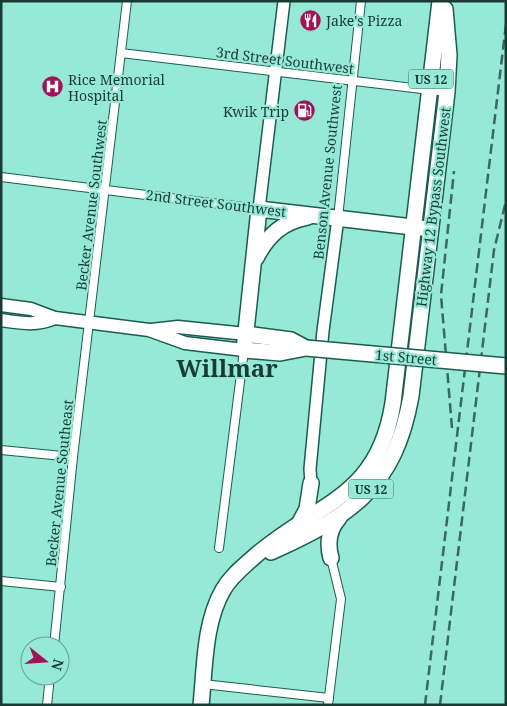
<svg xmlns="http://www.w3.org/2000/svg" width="507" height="706" font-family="'Noto Serif',serif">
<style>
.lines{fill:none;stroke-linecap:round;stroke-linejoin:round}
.street-casing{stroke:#1b5c51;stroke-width:10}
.secondary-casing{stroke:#1b5c51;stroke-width:14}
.primary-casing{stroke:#1b5c51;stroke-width:15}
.highway-casing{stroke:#1b5c51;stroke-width:18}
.street{stroke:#fff;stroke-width:8}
.secondary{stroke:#fff;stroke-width:11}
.primary{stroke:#fff;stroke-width:12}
.highway{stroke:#fff;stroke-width:15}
.rail{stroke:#39695f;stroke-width:2.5;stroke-dasharray:10 5;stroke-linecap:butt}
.highway-bridge-casing{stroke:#1b5c51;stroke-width:18;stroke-linecap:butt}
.highway-bridge{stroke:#fff;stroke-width:15}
.labels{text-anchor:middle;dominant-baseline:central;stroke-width:4.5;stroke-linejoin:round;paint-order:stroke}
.shield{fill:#96e9d7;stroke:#3e6f65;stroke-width:1}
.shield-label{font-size:12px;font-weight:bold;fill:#183b34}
.poi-label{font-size:14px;fill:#183b34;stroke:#96e9d7;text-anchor:start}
.street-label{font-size:14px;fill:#183b34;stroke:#96e9d7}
.town-label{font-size:24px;font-weight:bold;fill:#183b34;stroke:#96e9d7}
</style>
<rect width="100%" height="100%" fill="#96e9d7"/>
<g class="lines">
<defs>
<g id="street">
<path d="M 121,53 L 447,92"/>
<path d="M 1,177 L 259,209"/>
<path d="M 338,218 L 361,1"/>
<path d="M 1,450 L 73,457"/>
<path d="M 219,548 L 244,350"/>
<path d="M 1,581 L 61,587"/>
<path d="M 54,646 L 73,457 L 127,1"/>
<path d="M 203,684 L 329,698"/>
<path d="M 47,705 L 50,676"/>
<path d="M 328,705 L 341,599 L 331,558"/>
</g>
<g id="secondary">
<path d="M 259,209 L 284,1"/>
<path d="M 311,483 L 310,469 L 323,331 L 338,218"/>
</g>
<g id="primary">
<path d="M 1,305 L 31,309 L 55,318 L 149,330 L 185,343 L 244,350"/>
<path d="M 1,320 C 21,323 37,326 55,318"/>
<path d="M 151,330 L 178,327 L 246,334"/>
</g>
<g id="highway">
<path d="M 256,258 C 268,235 282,222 308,217"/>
<path d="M 246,334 L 291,340 L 306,348"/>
<path d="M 306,348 L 280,353 L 244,350 L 259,209 L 421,228"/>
<path d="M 299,524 L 307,509 L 311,483"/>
<path d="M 271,552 C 351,516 395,487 411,396 L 447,92 L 449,55 L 445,9"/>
<path d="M 331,558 C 327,544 329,529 339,518"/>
<path d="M 201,705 C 205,667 204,623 223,590 C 231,576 243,567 254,557 C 316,502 378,500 393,403 L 440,1"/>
</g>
</defs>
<use href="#street" class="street-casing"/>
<use href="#secondary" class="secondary-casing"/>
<use href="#primary" class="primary-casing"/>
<use href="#highway" class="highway-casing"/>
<use href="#street" class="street"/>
<use href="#secondary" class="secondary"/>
<use href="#primary" class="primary"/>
<use href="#highway" class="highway"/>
<g class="rail">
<path d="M 452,428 L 441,295 L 454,171"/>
<path d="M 425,705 L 506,24"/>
<path d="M 440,705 L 494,250 L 506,201"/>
</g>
<defs>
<path id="highway-bridge" d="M 306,348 L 506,366"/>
</defs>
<use href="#highway-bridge" class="highway-bridge-casing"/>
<use href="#highway-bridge" class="highway-bridge"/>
</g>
<defs>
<symbol id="restaurant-disc" viewBox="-11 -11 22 22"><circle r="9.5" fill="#a21258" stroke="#96e9d7"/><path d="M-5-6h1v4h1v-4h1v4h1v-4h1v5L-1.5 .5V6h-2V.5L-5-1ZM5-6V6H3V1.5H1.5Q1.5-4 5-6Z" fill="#fff"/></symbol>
<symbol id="hospital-disc" viewBox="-11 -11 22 22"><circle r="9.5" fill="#a21258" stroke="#96e9d7"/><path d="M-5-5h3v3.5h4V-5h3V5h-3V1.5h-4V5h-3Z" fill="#fff"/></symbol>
<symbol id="fuel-disc" viewBox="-11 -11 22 22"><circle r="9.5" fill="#a21258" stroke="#96e9d7"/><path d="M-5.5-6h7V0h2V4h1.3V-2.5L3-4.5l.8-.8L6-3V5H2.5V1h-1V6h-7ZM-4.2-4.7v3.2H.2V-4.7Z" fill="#fff"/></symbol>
</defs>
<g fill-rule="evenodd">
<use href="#restaurant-disc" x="298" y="8" width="25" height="25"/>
<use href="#hospital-disc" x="40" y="74" width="25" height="25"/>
<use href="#fuel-disc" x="292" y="98" width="25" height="25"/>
</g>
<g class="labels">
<g class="shield">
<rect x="408.5" y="69.5" width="45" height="19" rx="4"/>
<rect x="348.5" y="479.5" width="45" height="19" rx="4"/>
</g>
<g class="shield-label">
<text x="431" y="79">US 12</text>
<text x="371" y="489">US 12</text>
</g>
<g class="poi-label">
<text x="326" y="20">Jake's Pizza</text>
<text x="68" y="79">Rice Memorial<tspan x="68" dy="16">Hospital</tspan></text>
<text x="289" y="111" text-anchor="end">Kwik Trip</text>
</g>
<g class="street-label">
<text transform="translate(285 60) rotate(7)">3rd Street Southwest</text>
<text transform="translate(327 172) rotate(-84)">Benson Avenue Southwest</text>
<text transform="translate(216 203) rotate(7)">2nd Street Southwest</text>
<text transform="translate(91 205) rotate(-83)">Becker Avenue Southwest</text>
<text transform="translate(433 207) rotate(-83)">Highway 12 Bypass Southwest</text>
<text transform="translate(406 357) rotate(5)">1st Street</text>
<text transform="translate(59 483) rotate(-84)">Becker Avenue Southeast</text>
</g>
<g class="town-label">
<text x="227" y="367">Willmar</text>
</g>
</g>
<rect width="507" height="706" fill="none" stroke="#183b34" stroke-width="5"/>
<g transform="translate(45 661) rotate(107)"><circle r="24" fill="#96e9d7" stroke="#64a396"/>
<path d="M0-4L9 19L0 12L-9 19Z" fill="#a21258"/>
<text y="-8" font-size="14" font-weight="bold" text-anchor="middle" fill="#183b34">N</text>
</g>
</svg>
